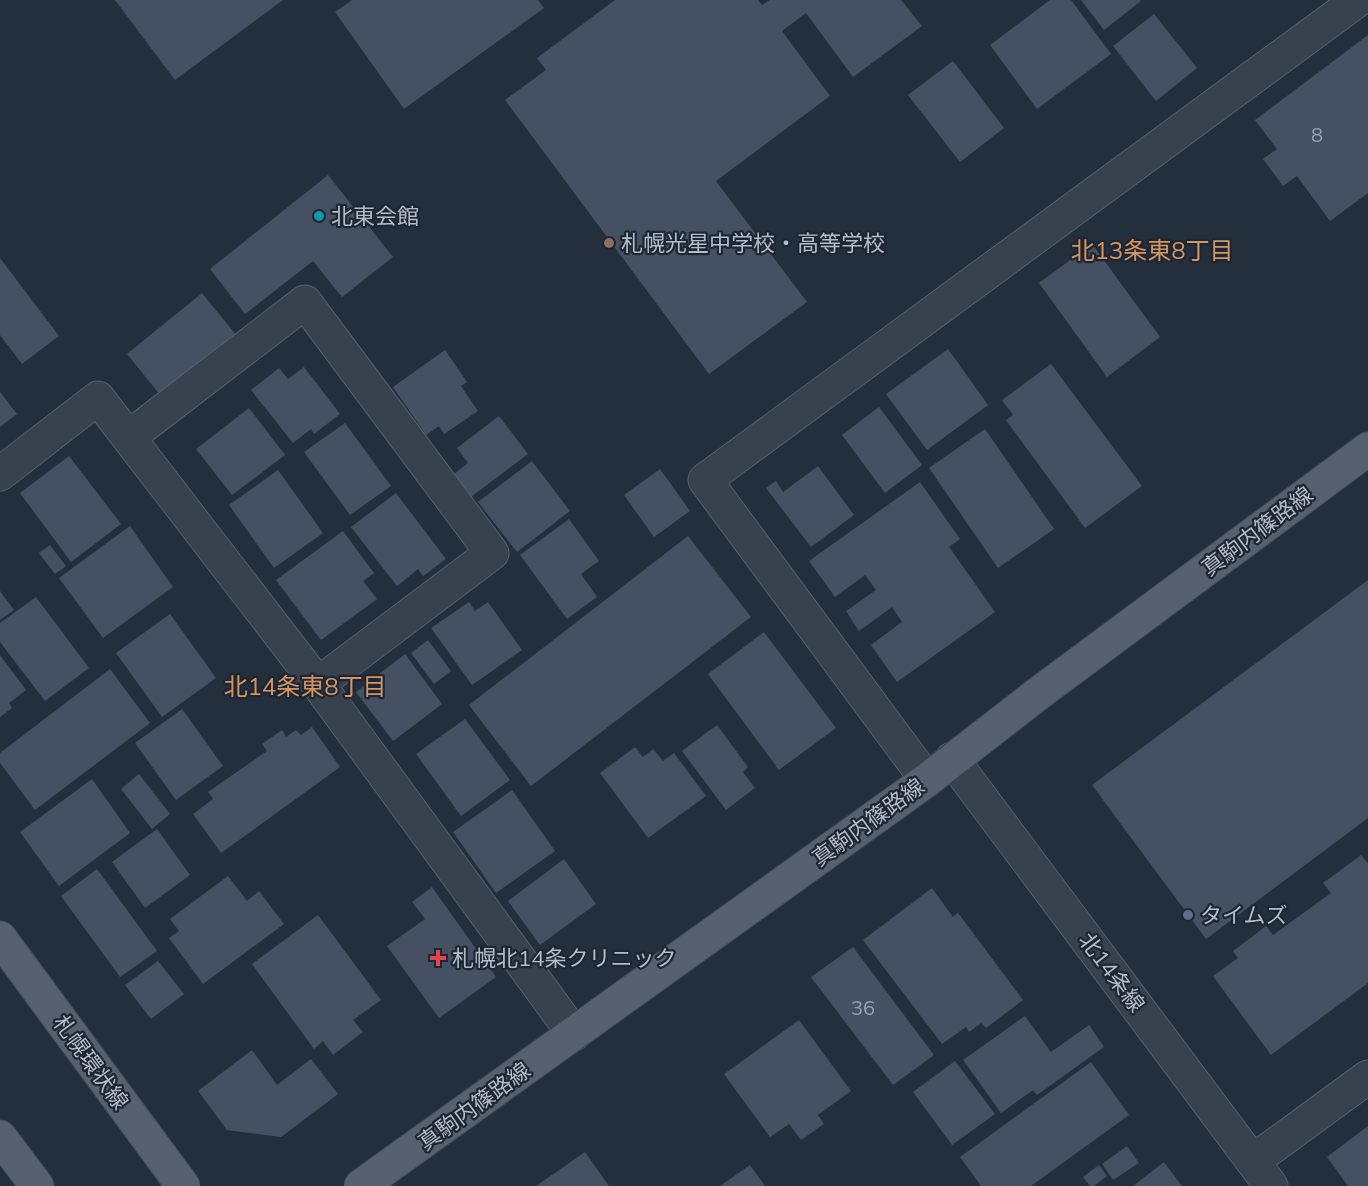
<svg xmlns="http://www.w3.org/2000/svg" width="1368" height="1186" font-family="Mulish,'Noto Sans JP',sans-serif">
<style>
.building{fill:#455162}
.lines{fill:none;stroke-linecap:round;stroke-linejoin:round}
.street-casing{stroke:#565f6c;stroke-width:35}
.primary-casing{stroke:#414a57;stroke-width:35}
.street{stroke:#38414e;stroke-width:33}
.primary{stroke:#56606e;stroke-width:33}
.culture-dot{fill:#0f9aa8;stroke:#1d2633;stroke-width:2}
.education-dot{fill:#8d6e63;stroke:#1d2633;stroke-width:2}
.service-dot{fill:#5c6f8a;stroke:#1d2633;stroke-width:2}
.health-dot{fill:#e0444e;stroke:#1d2633;stroke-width:2}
.labels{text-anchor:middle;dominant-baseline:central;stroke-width:4.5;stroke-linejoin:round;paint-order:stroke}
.number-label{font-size:20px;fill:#98a1af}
.poi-label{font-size:22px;fill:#b4bcc9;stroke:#1d2633;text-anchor:start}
.street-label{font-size:22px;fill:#b4bcc9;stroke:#1d2633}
.neighbourhood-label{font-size:24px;fill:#d59563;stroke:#1d2633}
</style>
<rect width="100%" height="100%" fill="#242f3e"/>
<g class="building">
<path d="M 115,0 L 283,0 L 175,80 Z"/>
<path d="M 352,0 L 538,0 L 544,8 L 404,109 L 335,12 Z"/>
<path d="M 615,0 L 758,0 L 762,5 L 770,0 L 901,0 L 922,26 L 853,77 L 806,13 L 782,31 L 830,96 L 716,181 L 807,302 L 709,374 L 505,100 L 546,70 L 537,58 Z"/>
<path d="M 1050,0 L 1071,0 L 1111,54 L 1037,109 L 990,45 Z"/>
<path d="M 1081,0 L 1140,0 L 1141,1 L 1104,30 Z"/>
<path d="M 1154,14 L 1197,68 L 1156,101 L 1113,46 Z"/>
<path d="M 1368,35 L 1368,193 L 1330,221 L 1297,176 L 1283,186 L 1263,159 L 1277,149 L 1255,120 Z"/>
<path d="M 953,61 L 1004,128 L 960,162 L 908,95 Z"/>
<path d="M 328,175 L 393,257 L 342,297 L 313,261 L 245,314 L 210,269 Z"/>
<path d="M 1092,244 L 1160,337 L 1107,377 L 1039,283 Z"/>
<path d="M 0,258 L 59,336 L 22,364 L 0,335 Z"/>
<path d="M 202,293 L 237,336 L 161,396 L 127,354 Z"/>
<path d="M 948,349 L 988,405 L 927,450 L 886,394 Z"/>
<path d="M 445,350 L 467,382 L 461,386 L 478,411 L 444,434 L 439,426 L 426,435 L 393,387 Z"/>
<path d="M 1051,364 L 1142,486 L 1085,528 L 1006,420 L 1013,415 L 1002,400 Z"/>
<path d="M 304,367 L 340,414 L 314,434 L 311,429 L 293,443 L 251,390 L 279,368 L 288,379 Z"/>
<path d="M 0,392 L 17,414 L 0,427 Z"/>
<path d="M 879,407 L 922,465 L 885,493 L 842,435 Z"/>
<path d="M 249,408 L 285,455 L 232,495 L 196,449 Z"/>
<path d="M 499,416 L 528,454 L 471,497 L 454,474 L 468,463 L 457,448 Z"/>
<path d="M 345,423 L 391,486 L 350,515 L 304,452 Z"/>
<path d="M 985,429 L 1054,529 L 998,568 L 929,468 Z"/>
<path d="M 69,456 L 121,524 L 71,562 L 20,493 Z"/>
<path d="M 532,461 L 570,511 L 517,552 L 478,502 Z"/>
<path d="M 818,466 L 854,515 L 811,547 L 766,488 L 776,481 L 783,492 Z"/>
<path d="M 660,469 L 690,511 L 654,537 L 624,495 Z"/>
<path d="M 278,470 L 323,533 L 274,568 L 229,505 Z"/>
<path d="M 920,482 L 960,539 L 949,547 L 995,612 L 897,682 L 871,645 L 902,622 L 892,607 L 859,631 L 846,611 L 876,590 L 865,575 L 835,597 L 809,561 Z"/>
<path d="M 396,493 L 446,559 L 423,576 L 418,569 L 397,586 L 351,527 Z"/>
<path d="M 569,519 L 599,561 L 581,574 L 597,597 L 567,619 L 520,555 Z"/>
<path d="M 130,526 L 173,587 L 103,638 L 59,578 Z"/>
<path d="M 343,531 L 374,573 L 363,581 L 377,599 L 321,640 L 276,580 Z"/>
<path d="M 688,536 L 751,617 L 531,786 L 469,705 Z"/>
<path d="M 50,545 L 66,566 L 55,574 L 39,553 Z"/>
<path d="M 1368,580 L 1368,818 L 1206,939 L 1092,785 Z"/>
<path d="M 0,591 L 14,610 L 0,620 Z"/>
<path d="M 36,597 L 89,668 L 45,701 L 0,642 L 0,623 Z"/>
<path d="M 469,602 L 475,611 L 488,602 L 522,650 L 472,685 L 431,628 Z"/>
<path d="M 170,614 L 216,678 L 162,717 L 116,653 Z"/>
<path d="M 764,632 L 836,728 L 779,770 L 708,674 Z"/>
<path d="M 428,640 L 451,671 L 434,684 L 411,653 Z"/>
<path d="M 405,654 L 442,704 L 393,741 L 356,692 Z"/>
<path d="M 0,655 L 26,690 L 9,703 L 12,708 L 0,717 Z"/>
<path d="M 110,669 L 150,723 L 35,810 L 0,763 L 0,753 Z"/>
<path d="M 182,709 L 223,766 L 176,800 L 135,743 Z"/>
<path d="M 465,719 L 510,780 L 461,816 L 416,754 Z"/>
<path d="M 717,725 L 748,767 L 743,772 L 755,788 L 726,810 L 682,751 Z"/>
<path d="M 312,727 L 340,767 L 221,853 L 193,814 L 213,799 L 208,792 L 267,751 L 262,744 L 282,730 L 286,737 L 296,730 L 301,735 Z"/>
<path d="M 635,747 L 643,757 L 653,749 L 663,761 L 674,753 L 706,796 L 648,838 L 600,773 Z"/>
<path d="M 139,774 L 170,814 L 152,829 L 121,789 Z"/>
<path d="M 92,779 L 130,833 L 59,886 L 20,832 Z"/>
<path d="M 512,790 L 555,851 L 496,893 L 453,832 Z"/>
<path d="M 157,829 L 190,875 L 145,908 L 112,862 Z"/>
<path d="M 1361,855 L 1368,863 L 1368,983 L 1271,1055 L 1213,976 L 1238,958 L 1233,951 L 1266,926 L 1273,935 L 1331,893 L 1323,883 Z"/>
<path d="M 564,859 L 596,904 L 540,945 L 508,901 Z"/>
<path d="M 97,869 L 157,951 L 120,977 L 61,896 Z"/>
<path d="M 228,876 L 247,901 L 259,891 L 284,924 L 203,984 L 169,938 L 179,931 L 170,919 Z"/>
<path d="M 432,887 L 496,977 L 439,1018 L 387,946 L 425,919 L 412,902 Z"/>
<path d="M 932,888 L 953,917 L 958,913 L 1023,1000 L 986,1028 L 981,1023 L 969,1032 L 966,1027 L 942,1044 L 863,940 Z"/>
<path d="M 318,915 L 381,1000 L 353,1020 L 363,1032 L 333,1055 L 323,1041 L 314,1049 L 252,964 Z"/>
<path d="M 853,947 L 934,1055 L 893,1085 L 811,977 Z"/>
<path d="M 158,961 L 184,994 L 151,1019 L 125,985 Z"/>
<path d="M 1025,1016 L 1051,1052 L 1089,1025 L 1104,1047 L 1037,1095 L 1033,1090 L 1001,1113 L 963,1060 Z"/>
<path d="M 799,1020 L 851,1091 L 818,1115 L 824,1124 L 801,1140 L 789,1124 L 770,1137 L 724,1074 Z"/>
<path d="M 252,1050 L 277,1085 L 311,1059 L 338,1094 L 281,1137 L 227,1130 L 198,1091 Z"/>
<path d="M 955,1061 L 995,1114 L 952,1145 L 913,1092 Z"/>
<path d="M 1091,1062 L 1129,1115 L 1031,1186 L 981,1186 L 960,1157 Z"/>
<path d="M 1368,1126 L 1368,1186 L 1348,1186 L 1327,1157 Z"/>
<path d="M 1127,1146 L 1139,1163 L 1113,1180 L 1102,1164 Z"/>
<path d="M 585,1152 L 609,1186 L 536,1186 Z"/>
<path d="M 1164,1162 L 1182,1186 L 1133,1186 Z"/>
<path d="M 750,1165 L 765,1186 L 720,1186 Z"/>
<path d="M 1099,1165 L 1107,1176 L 1094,1186 L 1090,1186 L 1083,1177 Z"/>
</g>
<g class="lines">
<defs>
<g id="street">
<path d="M 129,437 L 305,302 L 492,553 L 318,684"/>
<path d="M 0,474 L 98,398 L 318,684 L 574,1034"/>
<path d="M 952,759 L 1271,1186"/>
<path d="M 927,780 L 705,480 L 1358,0"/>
<path d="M 1253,1161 L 1368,1077"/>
</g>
<g id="primary">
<path d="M 0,938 L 183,1186"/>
<path d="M 0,1137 L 37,1186"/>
<path d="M 361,1186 L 927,780 L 1039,693 L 1368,449"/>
</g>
</defs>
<use href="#street" class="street-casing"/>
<use href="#primary" class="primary-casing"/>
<use href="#street" class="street"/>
<use href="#primary" class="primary"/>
</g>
<circle class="culture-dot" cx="319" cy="216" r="6"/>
<circle class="education-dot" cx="609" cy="243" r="6"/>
<circle class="service-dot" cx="1188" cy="915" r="6"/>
<path class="health-dot" d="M435 949h6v6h6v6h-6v6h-6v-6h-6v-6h6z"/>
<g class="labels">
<g class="number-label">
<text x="1317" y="134">8</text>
<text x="863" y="1007">36</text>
</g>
<g class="poi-label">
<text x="331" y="216">北東会館</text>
<text x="621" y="243">札幌光星中学校・高等学校</text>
<text x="1200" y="915">タイムズ</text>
<text x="452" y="958">札幌北14条クリニック</text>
</g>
<g class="street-label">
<text transform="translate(1257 531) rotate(-37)">真駒内篠路線</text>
<text transform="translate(868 822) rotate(-36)">真駒内篠路線</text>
<text transform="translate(1112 972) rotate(53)">北14条線</text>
<text transform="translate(91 1062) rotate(54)">札幌環状線</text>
<text transform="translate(474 1106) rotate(-36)">真駒内篠路線</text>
</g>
<g class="neighbourhood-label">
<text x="1152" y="250">北13条東8丁目</text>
<text x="305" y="686">北14条東8丁目</text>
</g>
</g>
</svg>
